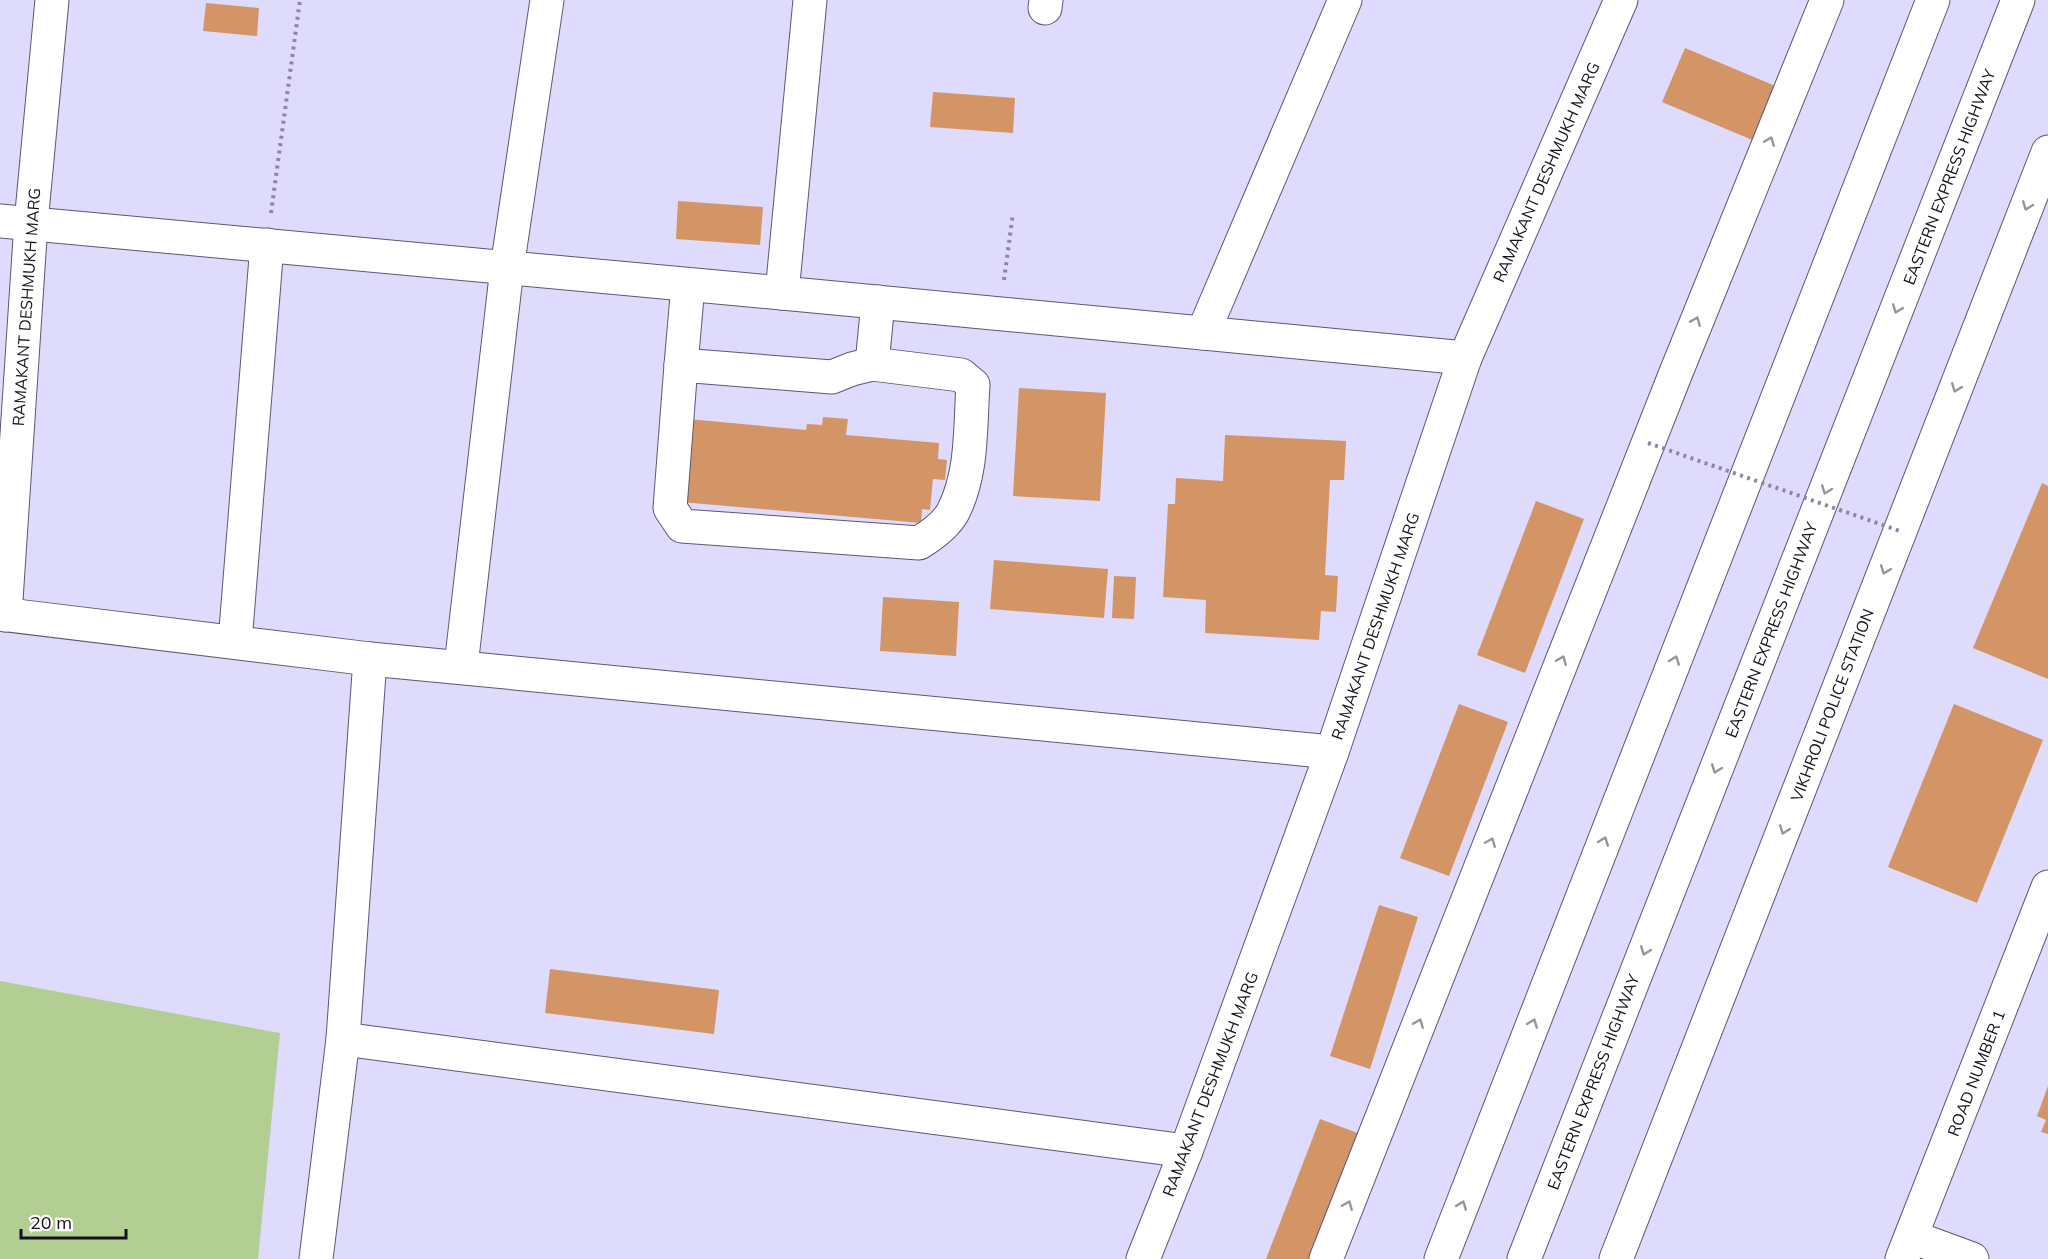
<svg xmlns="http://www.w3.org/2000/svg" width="2048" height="1259" font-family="Mulish,sans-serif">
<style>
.green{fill:#b3ce93}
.building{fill:#d39565}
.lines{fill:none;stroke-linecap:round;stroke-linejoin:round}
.minor-casing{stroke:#5b5774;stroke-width:35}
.highway-casing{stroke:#5b5774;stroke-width:35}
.path{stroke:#8a879f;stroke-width:4;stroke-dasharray:3 4.5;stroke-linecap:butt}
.minor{stroke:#fff;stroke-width:33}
.highway{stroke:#fff;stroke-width:33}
.path-bridge{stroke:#8a879f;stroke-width:4;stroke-dasharray:3 4.5;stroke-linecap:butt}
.oneway{stroke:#959499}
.labels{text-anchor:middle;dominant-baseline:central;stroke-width:4.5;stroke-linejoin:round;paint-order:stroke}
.street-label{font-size:16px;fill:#14121d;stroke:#fff}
</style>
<rect width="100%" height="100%" fill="#dfdbfd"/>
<path class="green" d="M 0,981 L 280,1033 L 258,1259 L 0,1259 Z"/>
<g class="building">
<path d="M 206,3 L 259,8 L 257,36 L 203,31 Z"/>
<path d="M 1685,48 L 1780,88 L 1757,142 L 1662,102 Z"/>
<path d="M 933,92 L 1015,98 L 1013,133 L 930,127 Z"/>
<path d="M 678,201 L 763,207 L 760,245 L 676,239 Z"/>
<path d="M 1019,388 L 1106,393 L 1100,501 L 1013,496 Z"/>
<path d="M 823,417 L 848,419 L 846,435 L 939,443 L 938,459 L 947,460 L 945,480 L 933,479 L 930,510 L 922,509 L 921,523 L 681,502 L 688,419 L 806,430 L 807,424 L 822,425 Z"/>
<path d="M 1225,435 L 1346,441 L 1344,480 L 1330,480 L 1325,575 L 1338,576 L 1336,612 L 1321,611 L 1319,640 L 1205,633 L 1206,600 L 1163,597 L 1168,504 L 1175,504 L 1176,478 L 1223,481 Z"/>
<path d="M 2042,483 L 2048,486 L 2048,679 L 1973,648 Z"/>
<path d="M 1536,501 L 1584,519 L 1525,673 L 1477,655 Z"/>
<path d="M 994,560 L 1108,569 L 1104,618 L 990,609 Z"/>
<path d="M 1114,576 L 1136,577 L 1134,619 L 1112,618 Z"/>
<path d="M 883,597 L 959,602 L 956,656 L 880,651 Z"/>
<path d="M 1459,704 L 1508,722 L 1449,876 L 1400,858 Z"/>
<path d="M 1954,704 L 2043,740 L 1977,903 L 1888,867 Z"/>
<path d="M 1379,905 L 1418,917 L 1370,1069 L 1330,1056 Z"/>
<path d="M 550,969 L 719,990 L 714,1034 L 545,1013 Z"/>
<path d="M 2048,1086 L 2048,1134 L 2041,1132 L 2046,1120 L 2037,1116 Z"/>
<path d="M 1320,1119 L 1371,1138 L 1324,1259 L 1266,1259 Z"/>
</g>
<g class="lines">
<defs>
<g id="minor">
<path d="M 1045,8 L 1046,0"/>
<path d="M 0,221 L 782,293 L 1465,358"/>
<path d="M 782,293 L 810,0"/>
<path d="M 1203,333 L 1345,0"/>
<path d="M 872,364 L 961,375 L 973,385 C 970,427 973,473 953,512 C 946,525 932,535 919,543 L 682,526 L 670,508 L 681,365 L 832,377 L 852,369 Z"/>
<path d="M 872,364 L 878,302"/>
<path d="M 681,365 L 688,285"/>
<path d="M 0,614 L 370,659 L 1332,752"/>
<path d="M 5,615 L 31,223 L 52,0"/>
<path d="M 235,642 L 267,245"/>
<path d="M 461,666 L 507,268 L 547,0"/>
<path d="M 343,1039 L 1186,1151"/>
<path d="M 1912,1237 L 1972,1259"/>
<path d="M 316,1259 L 343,1039 L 370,659"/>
<path d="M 1143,1259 L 1186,1151 L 1332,752 L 1465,358 L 1621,0"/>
<path d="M 1326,1259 L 1675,375 L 1827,0"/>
<path d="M 1616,1259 L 2048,152"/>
<path d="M 1902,1259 L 2048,887"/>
</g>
<g id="highway">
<path d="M 1441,1259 L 1933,0"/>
<path d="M 1524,1259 L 2018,0"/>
</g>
</defs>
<use href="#minor" class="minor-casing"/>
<use href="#highway" class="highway-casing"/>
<g class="path">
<path d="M 271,213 L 300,0"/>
<path d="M 1004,280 L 1013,213"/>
</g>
<use href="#minor" class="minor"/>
<use href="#highway" class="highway"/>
<path class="path-bridge" d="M 1648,443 L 1900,531"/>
</g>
<defs><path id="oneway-chevron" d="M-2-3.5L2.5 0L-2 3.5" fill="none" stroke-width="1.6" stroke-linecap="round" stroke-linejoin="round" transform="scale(1.5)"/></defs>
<g class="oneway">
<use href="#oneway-chevron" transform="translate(1770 141) rotate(-68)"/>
<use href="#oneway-chevron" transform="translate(2027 206) rotate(111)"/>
<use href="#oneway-chevron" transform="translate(1897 309) rotate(111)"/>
<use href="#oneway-chevron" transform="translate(1696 321) rotate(-68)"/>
<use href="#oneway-chevron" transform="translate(1956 388) rotate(111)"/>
<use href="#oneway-chevron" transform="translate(1826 490) rotate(111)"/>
<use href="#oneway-chevron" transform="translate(1885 570) rotate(111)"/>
<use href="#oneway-chevron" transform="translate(1562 660) rotate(-68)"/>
<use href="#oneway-chevron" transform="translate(1675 660) rotate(-69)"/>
<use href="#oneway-chevron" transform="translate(1716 769) rotate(111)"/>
<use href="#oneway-chevron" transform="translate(1784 830) rotate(111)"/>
<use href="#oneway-chevron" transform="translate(1604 841) rotate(-69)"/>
<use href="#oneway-chevron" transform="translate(1491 842) rotate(-68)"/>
<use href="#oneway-chevron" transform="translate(1645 951) rotate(111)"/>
<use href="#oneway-chevron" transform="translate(1419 1023) rotate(-68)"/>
<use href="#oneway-chevron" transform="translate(1533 1023) rotate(-69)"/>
<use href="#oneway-chevron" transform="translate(1348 1205) rotate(-68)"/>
<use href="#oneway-chevron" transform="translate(1462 1205) rotate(-69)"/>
</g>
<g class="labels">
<g class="street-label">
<text transform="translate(1546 172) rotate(-66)">RAMAKANT DESHMUKH MARG</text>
<text transform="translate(1949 177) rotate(-69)">EASTERN EXPRESS HIGHWAY</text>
<text transform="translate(26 307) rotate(-86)">RAMAKANT DESHMUKH MARG</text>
<text transform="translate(1375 626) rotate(-71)">RAMAKANT DESHMUKH MARG</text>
<text transform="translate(1771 630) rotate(-69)">EASTERN EXPRESS HIGHWAY</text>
<text transform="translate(1832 705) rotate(-69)">VIKHROLI POLICE STATION</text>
<text transform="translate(1976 1073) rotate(-69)">ROAD NUMBER 1</text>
<text transform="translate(1593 1082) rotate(-69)">EASTERN EXPRESS HIGHWAY</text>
<text transform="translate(1210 1084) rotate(-69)">RAMAKANT DESHMUKH MARG</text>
</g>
</g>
<path d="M21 1229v9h105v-9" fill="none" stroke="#14121d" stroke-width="3"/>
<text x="30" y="1229" font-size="18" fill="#14121d" stroke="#ffffff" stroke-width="4.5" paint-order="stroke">20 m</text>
</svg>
